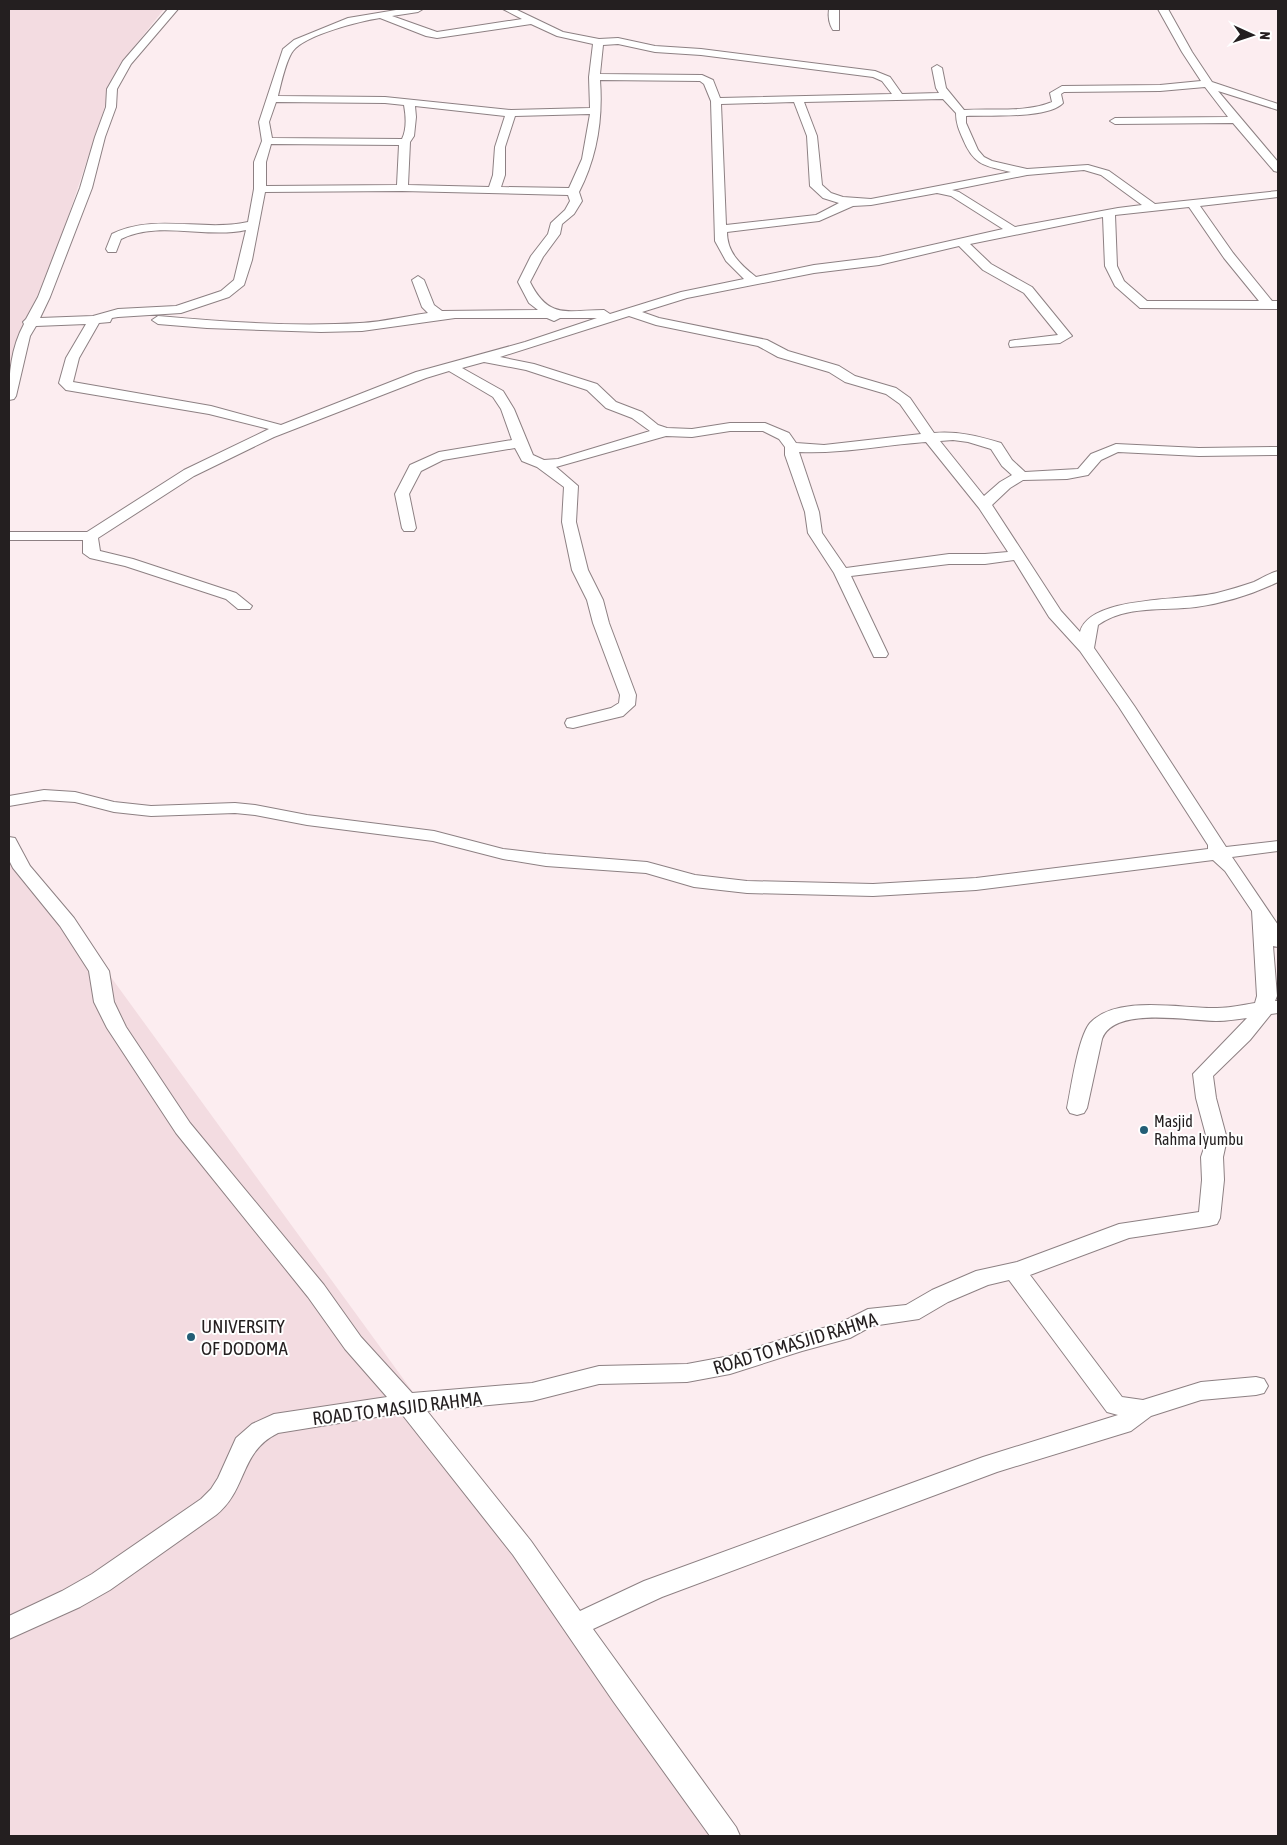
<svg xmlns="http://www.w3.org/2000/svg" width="1287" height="1845" font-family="'Asap Condensed',sans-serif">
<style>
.built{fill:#f3dce1}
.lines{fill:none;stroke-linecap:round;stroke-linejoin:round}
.minor-casing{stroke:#8d8083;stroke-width:2}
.minor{fill:#fff;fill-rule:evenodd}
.poi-dot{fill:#235e76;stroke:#fff;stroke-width:2}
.labels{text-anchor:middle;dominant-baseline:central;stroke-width:4;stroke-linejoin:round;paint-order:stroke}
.poi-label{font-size:16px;fill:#241f20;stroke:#fff;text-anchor:start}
.near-poi-label{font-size:19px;fill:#241f20;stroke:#fff;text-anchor:start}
.near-street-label{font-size:19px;fill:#241f20;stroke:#fff}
</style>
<rect width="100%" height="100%" fill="#fcedf0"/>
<g class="built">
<path d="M 9,9 L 164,9 L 118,67 L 9,394 Z"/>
<path d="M 9,837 L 736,1836 L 9,1836 Z"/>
</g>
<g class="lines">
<defs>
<g id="minor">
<path d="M 168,9 L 178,9 L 131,64 L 117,89 L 116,107 L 105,137 L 92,188 L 50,297 L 40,318 L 93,316 L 118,309 L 176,306 L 221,291 L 234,280 L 246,230 C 206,239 159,220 121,239 L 116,252 L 108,252 L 106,249 L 112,234 C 154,213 203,232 248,222 L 254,189 L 254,162 L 262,141 L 259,122 L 283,49 L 294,40 L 348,18 L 402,9 L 423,9 L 418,12 L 392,16 L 437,32 L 522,19 L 503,9 L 515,9 L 563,32 L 599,39 L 618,38 L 655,46 L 701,49 L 875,71 L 890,77 L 902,94 L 939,93 L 936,88 L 932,68 L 937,65 L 942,68 L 946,88 L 964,110 C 992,108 1026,113 1052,102 L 1050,93 L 1062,86 L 1160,85 L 1201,81 L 1182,52 L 1158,9 L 1168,9 L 1192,52 L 1212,82 L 1278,104 L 1278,110 L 1218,91 L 1278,162 L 1278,172 L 1274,171 L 1233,123 L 1115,124 L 1110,121 L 1115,118 L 1228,117 L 1205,87 L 1160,91 L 1064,92 L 1061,94 L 1063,103 C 1048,119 989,115 966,116 L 966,123 L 978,150 L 984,157 L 992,161 L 1027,169 L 1088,165 L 1109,171 L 1155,204 L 1278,191 L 1278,197 L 1200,206 L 1233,253 L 1272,301 L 1278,301 L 1278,309 L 1140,308 L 1115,286 L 1105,266 L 1103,217 L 970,244 L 991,264 L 1032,287 L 1072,336 L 1060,343 L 1010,347 L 1009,344 L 1010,341 L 1015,340 L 1058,335 L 1024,293 L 983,270 L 959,246 L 879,265 L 814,273 L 687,298 L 642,312 L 659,318 L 767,340 L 788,351 L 839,366 L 855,376 L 896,388 L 910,398 L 934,433 C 958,431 978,436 1001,443 L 1012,460 L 1025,472 L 1078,469 L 1091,454 L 1116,444 L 1199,448 L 1278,447 L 1278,455 L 1199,456 L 1118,452 L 1101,460 L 1088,475 L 1067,479 L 1023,480 L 1010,488 L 992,505 L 1061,611 L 1080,632 C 1090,595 1185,601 1217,593 C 1229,590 1242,586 1254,582 C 1262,578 1270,573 1278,571 L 1278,582 C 1253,594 1224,603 1196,607 C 1164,611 1126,605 1098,625 L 1094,648 L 1135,707 L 1226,847 L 1278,841 L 1278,851 L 1232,857 L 1278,925 L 1278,947 L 1273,946 L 1277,996 L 1275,1001 L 1278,1001 L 1278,1013 L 1271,1014 L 1250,1040 L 1213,1076 L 1216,1098 L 1227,1139 L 1223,1157 L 1224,1180 L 1220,1218 L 1217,1224 L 1209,1226 L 1129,1238 L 1030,1275 L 1122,1397 L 1143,1400 L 1201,1382 L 1256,1377 L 1264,1379 L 1268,1386 L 1264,1393 L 1256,1395 L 1201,1400 L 1151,1416 L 1131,1431 L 997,1472 L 662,1597 L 593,1629 L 736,1827 L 740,1836 L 710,1836 L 613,1701 L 513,1555 L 401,1413 L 278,1433 C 239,1452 248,1489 216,1515 L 110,1590 L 80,1607 L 9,1639 L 9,1616 L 62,1591 L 92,1574 L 201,1499 L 211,1489 L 218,1478 L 236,1438 L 252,1424 L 274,1414 L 387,1397 L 345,1349 L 308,1297 L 176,1133 L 107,1028 L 94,1002 L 89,971 L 60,926 L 13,868 L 9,860 L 9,837 L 15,838 L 30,866 L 74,918 L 109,971 L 114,1002 L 126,1027 L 190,1123 L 324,1285 L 361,1337 L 412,1393 L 532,1383 L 599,1366 L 687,1364 L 730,1356 L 802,1333 L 836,1325 L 868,1309 L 906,1305 L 932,1290 L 976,1271 L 1017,1262 L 1119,1224 L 1199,1212 L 1202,1180 L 1201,1157 L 1207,1139 L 1196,1098 L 1193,1074 L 1247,1018 C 1237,1019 1226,1021 1216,1021 C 1188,1021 1114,1006 1102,1039 L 1087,1108 L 1084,1113 L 1077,1115 L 1070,1113 L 1067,1108 C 1071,1089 1078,1037 1090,1023 C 1117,994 1182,1009 1217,1008 C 1229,1008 1242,1005 1255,1003 L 1257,996 L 1252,911 L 1225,871 L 1213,860 L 976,890 L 873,896 L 747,893 L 694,887 L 646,873 L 546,866 L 503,859 L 433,841 L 307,825 L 255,815 L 235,813 L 151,816 L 114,812 L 75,802 L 44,800 L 9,806 L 9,796 L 44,790 L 75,792 L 114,802 L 151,806 L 235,803 L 255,805 L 307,815 L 434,831 L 503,849 L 546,854 L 647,862 L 695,875 L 747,881 L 873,884 L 976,878 L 1208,849 L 1208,845 L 1119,707 L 1080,651 L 1049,617 L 1014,560 L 985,564 L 949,564 L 851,576 L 888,654 L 886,657 L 874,657 L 834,573 L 808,533 L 805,512 L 785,455 L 785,447 L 779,439 L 763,431 L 730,431 L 692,437 L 666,436 L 556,467 L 578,486 L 576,522 L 588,570 L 603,600 L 609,623 L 636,695 L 635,705 L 623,716 L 573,728 L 567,727 L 565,723 L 567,719 L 611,708 L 619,703 L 620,695 L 593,623 L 587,600 L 572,570 L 562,522 L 564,487 L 537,467 L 522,461 L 515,448 L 443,460 L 421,471 L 409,494 L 416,528 L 414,531 L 404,531 L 402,528 L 395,494 L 410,465 L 439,452 L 512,440 L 501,409 L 493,397 L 449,371 L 426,378 L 274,437 L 194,476 L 98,538 L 100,551 L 133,559 L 236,593 L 252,606 L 250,609 L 238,609 L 226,599 L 125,566 L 90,558 L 83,553 L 83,540 L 9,540 L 9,532 L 87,532 L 184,470 L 269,429 L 209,414 L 66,390 L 59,383 L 66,358 L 86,324 L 36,326 L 30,336 L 16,396 L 14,399 L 9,400 C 9,373 11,348 24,324 L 23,322 L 26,319 L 38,297 L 80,188 L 95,137 L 106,107 L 107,89 L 123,61 ZM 380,18 L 426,36 L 437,38 L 531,24 L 557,36 L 593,44 L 589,77 L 590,108 L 511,110 L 385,97 L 278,96 C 281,84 286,60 293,51 C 305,35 360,21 380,18 ZM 618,44 L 655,52 L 701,55 L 873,77 L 882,81 L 892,94 L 720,98 L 713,80 L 702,75 L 600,74 L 603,45 ZM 600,80 L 700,81 L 704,84 L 711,101 L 715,241 L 726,261 L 744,279 L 681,292 L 610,314 L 604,310 C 567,310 549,320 530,282 L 543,257 L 560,234 L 562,224 L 574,214 L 582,201 L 579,192 C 597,157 603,119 600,80 ZM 943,99 L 956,113 C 956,123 959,130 963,139 C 974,166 986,166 1011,172 L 871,199 L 843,197 L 831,193 L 822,185 L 817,136 L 804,102 ZM 276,102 L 385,103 L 404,105 C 406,116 407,129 402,139 L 272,138 L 269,122 ZM 794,102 L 807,136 L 810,186 L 823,198 L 839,203 L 816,215 L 726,225 L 721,104 ZM 415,106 L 505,116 L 495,147 L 493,175 L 489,187 L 408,185 L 410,142 L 414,136 L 416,117 ZM 590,114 L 582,159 L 569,188 L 501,187 L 505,175 L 505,147 L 515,116 ZM 271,144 L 399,145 L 397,185 L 266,186 L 266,162 ZM 1084,170 L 1101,175 L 1142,205 L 1118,208 L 1015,227 L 959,192 L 952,190 L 1027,175 ZM 402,191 L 568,195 L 570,201 L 565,210 L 551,223 L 548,234 L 531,256 L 518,282 L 529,303 L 538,310 L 442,311 L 434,305 L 424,280 L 418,276 L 412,280 L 422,307 L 428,313 C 406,316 383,322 360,323 C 293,327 225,322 158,316 L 152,320 L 158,324 L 207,328 L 321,332 L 362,331 L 455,318 L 547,318 L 554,321 L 560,318 L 597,318 L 525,342 L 416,372 L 281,425 L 211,406 L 73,382 L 79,358 L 99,323 L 110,322 L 112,318 L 118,317 L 181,313 L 229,297 L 244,285 L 252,260 L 265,192 ZM 937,193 L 951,196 L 1003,229 L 879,257 L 814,265 L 756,277 C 741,265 727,253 727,232 L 819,221 L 853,206 L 871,205 ZM 1189,207 L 1224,258 L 1259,301 L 1147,301 L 1124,281 L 1117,266 L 1115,215 ZM 629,316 L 656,325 L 758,346 L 778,357 L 829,372 L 845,382 L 886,394 L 900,404 L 921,434 L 824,445 L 796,443 L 789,433 L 765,423 L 730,423 L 692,429 L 667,428 L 658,425 L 642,412 L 616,402 L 597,384 L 534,364 L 500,357 ZM 484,362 L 526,370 L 587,390 L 606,408 L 632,418 L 650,431 L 558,459 L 544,460 L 533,455 L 514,409 L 503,391 L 462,368 ZM 953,440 L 968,442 L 991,449 L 1002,466 L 1012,475 L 1000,482 L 984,496 L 940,441 ZM 926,442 L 979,508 L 1008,552 L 985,554 L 949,554 L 846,568 L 822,533 L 819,512 L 799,452 C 842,454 883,445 926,442 ZM 1009,1280 L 1107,1412 L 1118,1415 L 983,1457 L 644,1581 L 580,1611 L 531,1541 L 427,1411 L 532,1401 L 599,1384 L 687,1382 L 730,1374 L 802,1351 L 850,1338 L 872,1326 L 919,1319 L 948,1302 L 988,1285 Z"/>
<path d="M 829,9 L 839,9 L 839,30 L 833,30 C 829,24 828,16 829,9 Z"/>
</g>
</defs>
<use href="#minor" class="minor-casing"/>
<use href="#minor" class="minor"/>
</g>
<g class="poi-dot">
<circle cx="1144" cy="1130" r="5"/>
<circle cx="191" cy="1337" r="5"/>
</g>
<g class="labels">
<g class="poi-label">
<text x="1154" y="1121">Masjid<tspan x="1154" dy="18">Rahma Iyumbu</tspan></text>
</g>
<g class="near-poi-label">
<text x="201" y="1326">UNIVERSITY<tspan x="201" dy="22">OF DODOMA</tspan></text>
</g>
<g class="near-street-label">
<text transform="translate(795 1343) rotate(-17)">ROAD TO MASJID RAHMA</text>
<text transform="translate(397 1408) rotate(-7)">ROAD TO MASJID RAHMA</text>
</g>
</g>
<rect width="1287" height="1845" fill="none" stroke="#241f20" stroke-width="20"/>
<g transform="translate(1252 35) rotate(93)" stroke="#ffffff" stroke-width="4" paint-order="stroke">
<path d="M0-4L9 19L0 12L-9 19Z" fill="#241f20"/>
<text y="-8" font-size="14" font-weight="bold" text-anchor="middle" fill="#241f20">N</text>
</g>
</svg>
